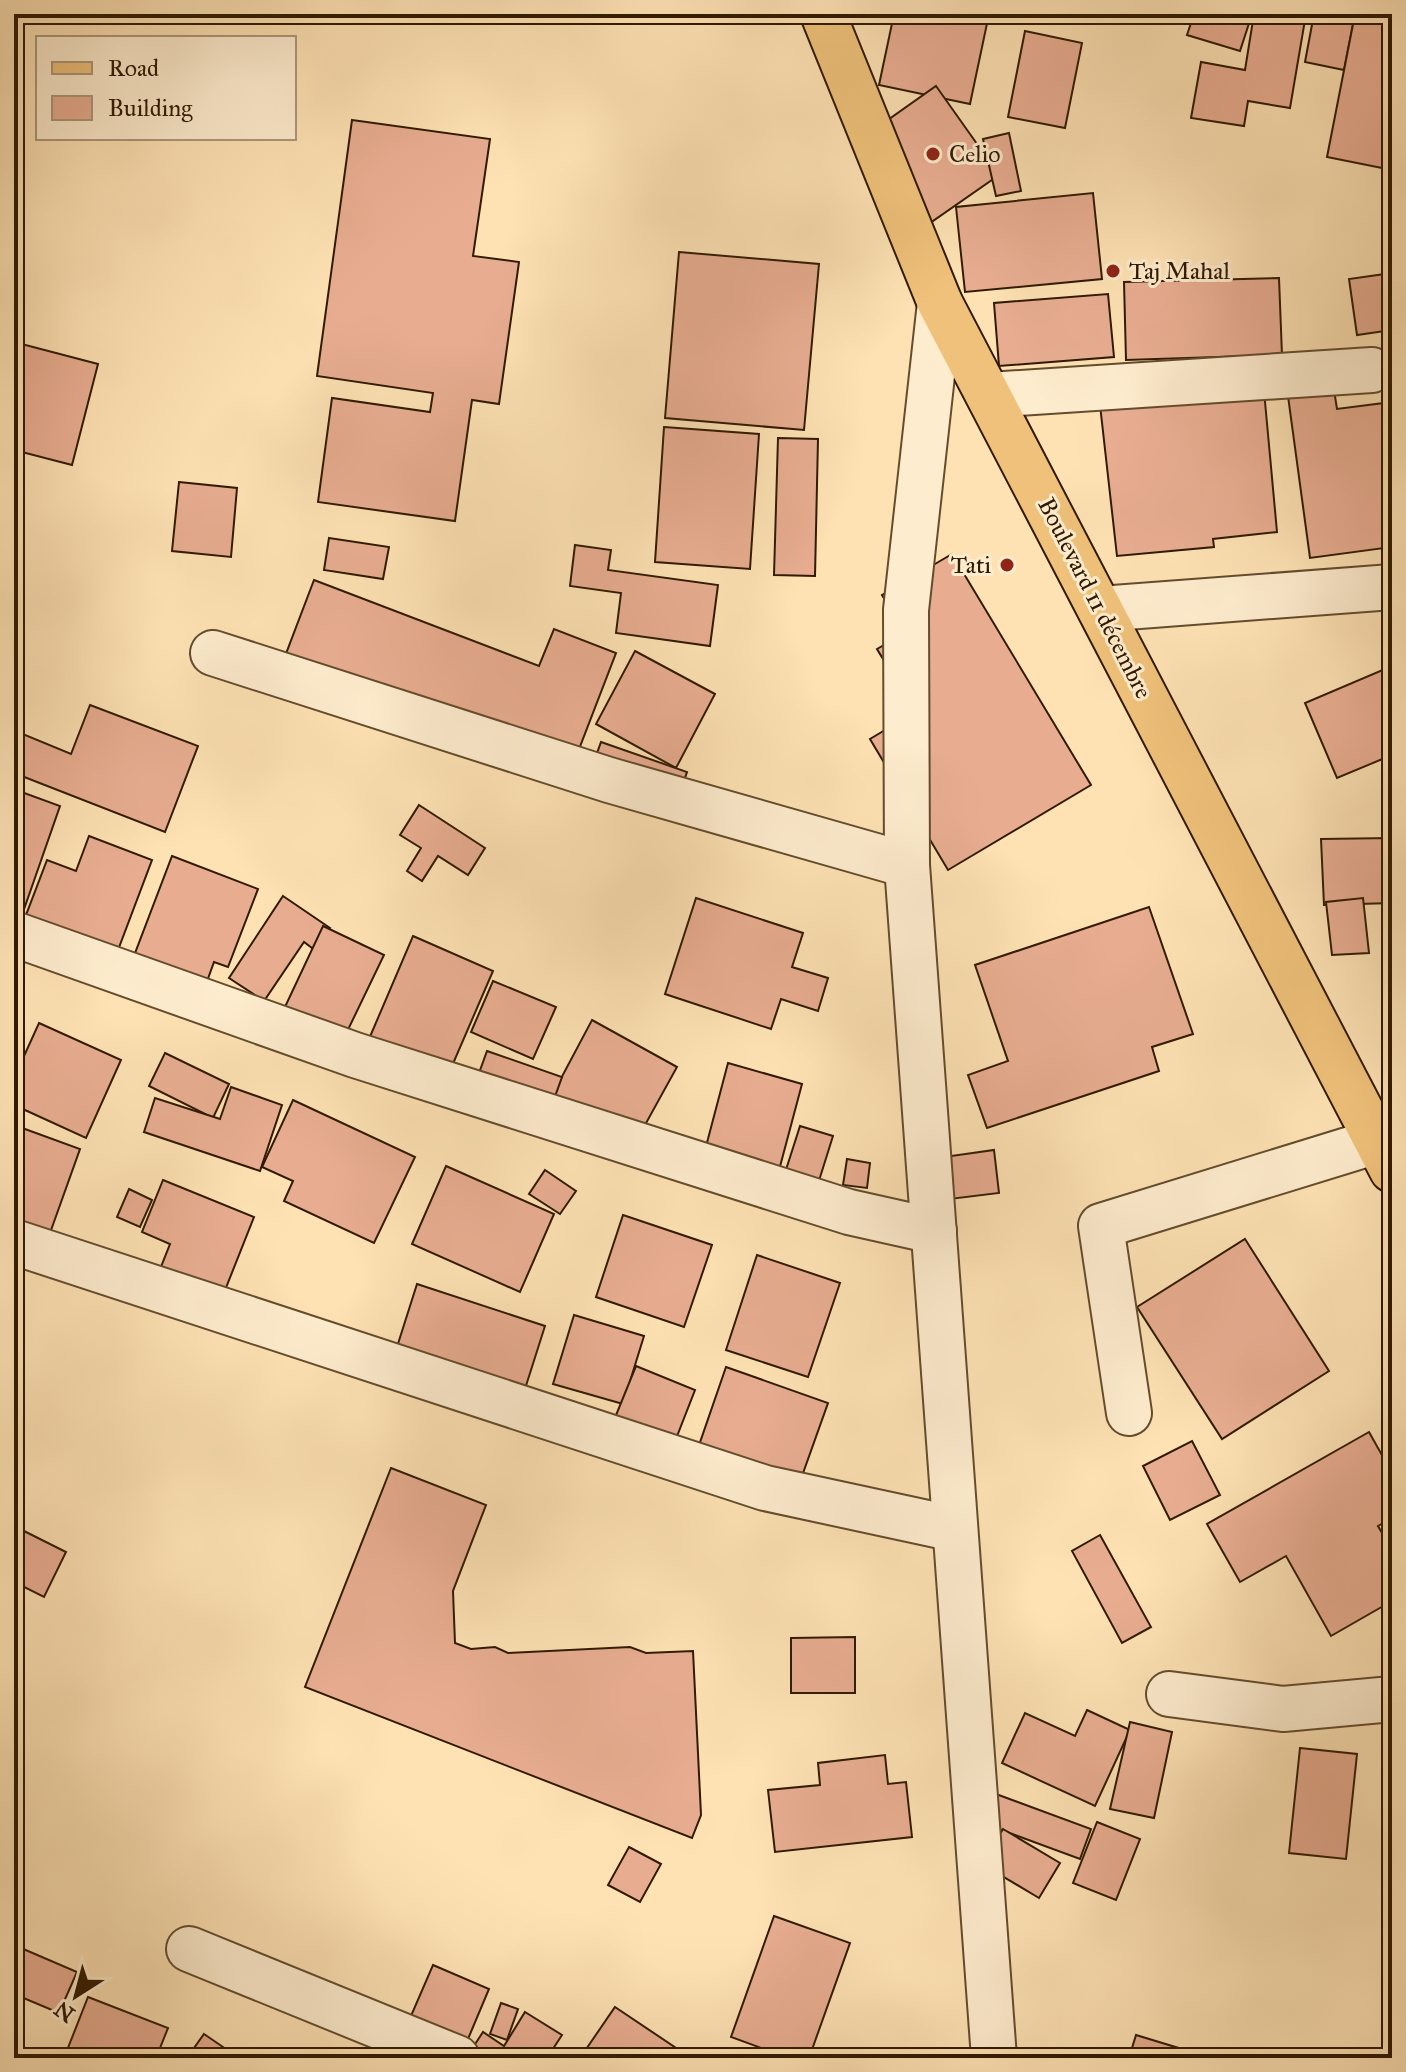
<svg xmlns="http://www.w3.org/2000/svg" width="1406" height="2072" font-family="'IM FELL Great Primer',serif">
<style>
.building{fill:#e8ad91;stroke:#301a00;stroke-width:2}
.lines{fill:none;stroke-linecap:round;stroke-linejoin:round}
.minor-casing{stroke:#644c2d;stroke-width:48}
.major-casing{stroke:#301a00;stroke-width:48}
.minor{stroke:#feecce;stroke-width:44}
.major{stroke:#efc17a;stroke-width:44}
.poi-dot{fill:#8f2418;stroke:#feecce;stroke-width:3}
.labels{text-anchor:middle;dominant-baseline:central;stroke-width:6;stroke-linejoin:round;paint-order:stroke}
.poi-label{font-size:24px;fill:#301a00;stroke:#feecce;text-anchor:start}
.street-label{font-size:24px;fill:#301a00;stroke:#feecce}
</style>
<rect width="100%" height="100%" fill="#fee2b4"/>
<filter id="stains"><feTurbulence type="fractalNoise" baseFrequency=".0025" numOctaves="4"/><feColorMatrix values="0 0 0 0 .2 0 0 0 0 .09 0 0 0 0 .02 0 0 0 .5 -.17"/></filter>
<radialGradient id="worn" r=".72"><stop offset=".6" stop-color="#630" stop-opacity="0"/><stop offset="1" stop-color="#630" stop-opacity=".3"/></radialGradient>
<g class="building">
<path d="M 894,14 L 989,14 L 970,104 L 879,85 Z"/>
<path d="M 1194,14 L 1252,14 L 1240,51 L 1187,35 Z"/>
<path d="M 1254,14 L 1306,14 L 1290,108 L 1248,101 L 1244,126 L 1191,118 L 1201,62 L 1245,70 Z"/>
<path d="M 1314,14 L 1355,14 L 1344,70 L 1305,62 Z"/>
<path d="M 1355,14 L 1392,14 L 1392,170 L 1327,157 Z"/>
<path d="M 1025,31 L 1082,43 L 1065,128 L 1008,117 Z"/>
<path d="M 936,86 L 999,175 L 930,223 L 868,134 Z"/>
<path d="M 352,120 L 490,139 L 473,256 L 519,262 L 499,404 L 472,400 L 455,521 L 318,502 L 332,398 L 430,412 L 433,393 L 317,376 Z"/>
<path d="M 1009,133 L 1021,191 L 996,196 L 983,139 Z"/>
<path d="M 1093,193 L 1102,279 L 965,292 L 956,207 Z"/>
<path d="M 679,252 L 819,264 L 804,430 L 665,418 Z"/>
<path d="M 1392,273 L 1392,330 L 1357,335 L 1349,279 Z"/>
<path d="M 1279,278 L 1282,355 L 1126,360 L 1124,282 Z"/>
<path d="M 1108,294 L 1114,357 L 999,366 L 994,303 Z"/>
<path d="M 14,342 L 98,364 L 72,465 L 14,450 Z"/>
<path d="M 1263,380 L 1277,532 L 1213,539 L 1214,547 L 1117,556 L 1099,396 Z"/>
<path d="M 1334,390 L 1337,409 L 1392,402 L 1392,547 L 1310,558 L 1288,396 Z"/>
<path d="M 664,427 L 759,434 L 750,569 L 655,562 Z"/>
<path d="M 778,438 L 818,439 L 815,576 L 774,575 Z"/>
<path d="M 179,482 L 237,488 L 231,557 L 172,551 Z"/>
<path d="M 329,538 L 389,547 L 383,579 L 324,570 Z"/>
<path d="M 575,545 L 611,550 L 608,570 L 718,585 L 710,646 L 616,633 L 621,593 L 570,586 Z"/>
<path d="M 952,554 L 1091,785 L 948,870 L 870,739 L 915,712 L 877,649 L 905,633 L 882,595 Z"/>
<path d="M 314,580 L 539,666 L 554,629 L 616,653 L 571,770 L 284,659 Z"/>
<path d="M 635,651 L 715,694 L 676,768 L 596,724 Z"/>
<path d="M 1392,666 L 1392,755 L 1337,778 L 1305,703 Z"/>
<path d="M 90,705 L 198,746 L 165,832 L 14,773 L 14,743 L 18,732 L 71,754 Z"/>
<path d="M 601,742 L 687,772 L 678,799 L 592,767 Z"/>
<path d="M 16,790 L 60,806 L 22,915 L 14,912 Z"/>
<path d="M 419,805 L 485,848 L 468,875 L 438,856 L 422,881 L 407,871 L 421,848 L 400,835 Z"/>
<path d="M 89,836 L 152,860 L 115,958 L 23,923 L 47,860 L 76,871 Z"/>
<path d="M 1392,838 L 1392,903 L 1324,905 L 1321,839 Z"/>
<path d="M 172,856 L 258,889 L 228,967 L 214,962 L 201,998 L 129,969 Z"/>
<path d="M 283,896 L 330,928 L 316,951 L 304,942 L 264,1001 L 229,978 Z"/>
<path d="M 696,898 L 803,933 L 792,967 L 828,978 L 818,1011 L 781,999 L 771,1029 L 665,994 Z"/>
<path d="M 1363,898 L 1369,953 L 1332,955 L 1326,902 Z"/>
<path d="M 1149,907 L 1193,1034 L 1152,1047 L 1159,1071 L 987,1128 L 968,1075 L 1008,1061 L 975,965 Z"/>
<path d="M 323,926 L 384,955 L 344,1038 L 284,1009 Z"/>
<path d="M 413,936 L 493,971 L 449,1073 L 369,1039 Z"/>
<path d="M 493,981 L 556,1007 L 533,1059 L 471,1032 Z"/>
<path d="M 592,1020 L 677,1067 L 634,1145 L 550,1099 Z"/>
<path d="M 39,1023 L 121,1060 L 86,1138 L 14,1105 L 14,1078 Z"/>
<path d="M 487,1051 L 562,1077 L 553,1102 L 478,1076 Z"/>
<path d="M 165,1053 L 229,1084 L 213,1118 L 149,1086 Z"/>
<path d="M 728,1063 L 802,1084 L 778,1174 L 704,1154 Z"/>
<path d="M 231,1087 L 282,1105 L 260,1171 L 144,1132 L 155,1098 L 220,1119 Z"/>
<path d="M 293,1100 L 415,1157 L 374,1243 L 284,1201 L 293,1181 L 262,1167 Z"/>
<path d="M 14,1125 L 80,1149 L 45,1247 L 14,1235 Z"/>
<path d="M 800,1126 L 833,1136 L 817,1187 L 784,1176 Z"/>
<path d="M 994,1150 L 999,1193 L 950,1199 L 944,1157 Z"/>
<path d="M 847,1159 L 870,1163 L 867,1188 L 843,1185 Z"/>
<path d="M 446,1166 L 554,1214 L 520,1292 L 412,1244 Z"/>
<path d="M 545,1170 L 576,1191 L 560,1214 L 529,1194 Z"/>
<path d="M 163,1180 L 254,1217 L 216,1313 L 153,1287 L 170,1244 L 142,1232 Z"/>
<path d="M 129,1189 L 152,1200 L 140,1227 L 117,1217 Z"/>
<path d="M 623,1215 L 712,1245 L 684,1327 L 596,1297 Z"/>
<path d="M 1245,1239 L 1329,1371 L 1222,1439 L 1137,1307 Z"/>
<path d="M 757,1255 L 840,1283 L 808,1377 L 726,1350 Z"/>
<path d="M 417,1284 L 545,1326 L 524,1392 L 396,1350 Z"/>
<path d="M 574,1315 L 644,1336 L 623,1404 L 553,1384 Z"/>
<path d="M 636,1366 L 695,1390 L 672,1449 L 612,1425 Z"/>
<path d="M 726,1367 L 828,1403 L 797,1490 L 696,1454 Z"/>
<path d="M 1369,1432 L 1392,1473 L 1392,1518 L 1378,1526 L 1392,1550 L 1392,1601 L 1331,1636 L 1286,1556 L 1240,1582 L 1207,1524 Z"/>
<path d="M 1192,1441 L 1220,1495 L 1170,1520 L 1143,1466 Z"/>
<path d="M 391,1468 L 486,1505 L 453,1591 L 455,1643 L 471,1649 L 495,1647 L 508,1653 L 630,1647 L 646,1653 L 693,1651 L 701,1815 L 692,1838 L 305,1687 Z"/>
<path d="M 14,1526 L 66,1552 L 44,1597 L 14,1582 Z"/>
<path d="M 1100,1535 L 1151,1627 L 1122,1643 L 1072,1551 Z"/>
<path d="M 855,1637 L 855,1693 L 791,1693 L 791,1638 Z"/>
<path d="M 1087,1710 L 1130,1730 L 1095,1806 L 1002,1763 L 1025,1713 L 1075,1736 Z"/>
<path d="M 1130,1722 L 1172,1732 L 1154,1818 L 1110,1809 Z"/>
<path d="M 1300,1748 L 1357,1754 L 1346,1859 L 1289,1853 Z"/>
<path d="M 885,1755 L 888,1784 L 906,1782 L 912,1837 L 775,1852 L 768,1790 L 820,1785 L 818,1763 Z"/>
<path d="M 996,1794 L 1091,1829 L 1080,1859 L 985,1824 Z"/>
<path d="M 1097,1822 L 1140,1839 L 1116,1900 L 1073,1883 Z"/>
<path d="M 1003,1829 L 1060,1863 L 1039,1898 L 982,1864 Z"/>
<path d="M 629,1847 L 661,1864 L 640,1902 L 608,1885 Z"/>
<path d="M 774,1916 L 850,1943 L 809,2058 L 789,2058 L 731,2037 Z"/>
<path d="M 14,1945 L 77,1972 L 59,2013 L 14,1994 Z"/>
<path d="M 433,1965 L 489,1989 L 460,2058 L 398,2046 Z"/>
<path d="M 88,1997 L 168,2028 L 156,2058 L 64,2058 Z"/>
<path d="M 501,2003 L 518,2009 L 507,2040 L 490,2034 Z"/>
<path d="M 615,2007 L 691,2058 L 580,2058 Z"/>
<path d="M 525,2012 L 562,2035 L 547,2058 L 466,2058 L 483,2032 L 504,2046 Z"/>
<path d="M 204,2034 L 239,2058 L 187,2058 Z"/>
<path d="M 1136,2035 L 1182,2049 L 1179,2058 L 1129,2058 Z"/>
</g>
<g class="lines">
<defs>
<g id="minor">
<path d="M 940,303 L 906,610 L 907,865 L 994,2058"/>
<path d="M 989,395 L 1372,370"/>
<path d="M 1100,609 L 1392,587"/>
<path d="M 213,653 L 609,780 L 907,865"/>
<path d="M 14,934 L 355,1055 L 849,1212 L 934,1231"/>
<path d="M 14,1242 L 765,1488 L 955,1529"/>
<path d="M 1129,1413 L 1101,1226 L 1377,1141"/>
<path d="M 1169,1694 L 1283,1709 L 1392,1699"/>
<path d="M 189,1949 L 457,2058"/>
</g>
<path id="major" d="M 823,14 L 940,303 L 1392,1170"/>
</defs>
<use href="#minor" class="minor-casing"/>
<use href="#major" class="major-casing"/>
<use href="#minor" class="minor"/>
<use href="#major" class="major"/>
</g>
<g class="poi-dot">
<circle cx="933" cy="154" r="8"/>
<circle cx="1113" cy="271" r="8"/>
<circle cx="1007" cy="565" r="8"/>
</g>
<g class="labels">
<g class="poi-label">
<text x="949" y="154">Celio</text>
<text x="1129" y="271">Taj Mahal</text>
<text x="991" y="565" text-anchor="end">Tati</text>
</g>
<g class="street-label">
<text transform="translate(1095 598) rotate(63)">Boulevard 11 décembre</text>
</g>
</g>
<rect width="1406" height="2072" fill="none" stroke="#fee2b4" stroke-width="48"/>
<rect x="16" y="16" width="1374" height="2040" fill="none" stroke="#301a00" stroke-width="4"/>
<rect x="24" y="24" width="1358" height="2024" fill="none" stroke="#301a00" stroke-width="2"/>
<rect x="36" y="36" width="260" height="104" fill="#feecce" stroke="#ac987c" stroke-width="2"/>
<rect x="52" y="62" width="40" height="12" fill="#efc17a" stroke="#ac987c" stroke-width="2"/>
<text x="108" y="76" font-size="24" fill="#301a00">Road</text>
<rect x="52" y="96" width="40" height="24" fill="#e8ad91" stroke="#ac987c" stroke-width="2"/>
<text x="108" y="116" font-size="24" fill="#301a00">Building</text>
<g transform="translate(76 1996) rotate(216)" stroke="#feecce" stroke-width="6" paint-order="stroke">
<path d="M0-6L14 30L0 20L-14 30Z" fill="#301a00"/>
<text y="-12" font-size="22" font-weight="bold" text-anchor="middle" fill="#301a00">N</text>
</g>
<rect width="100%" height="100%" filter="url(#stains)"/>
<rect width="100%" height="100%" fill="url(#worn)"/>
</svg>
